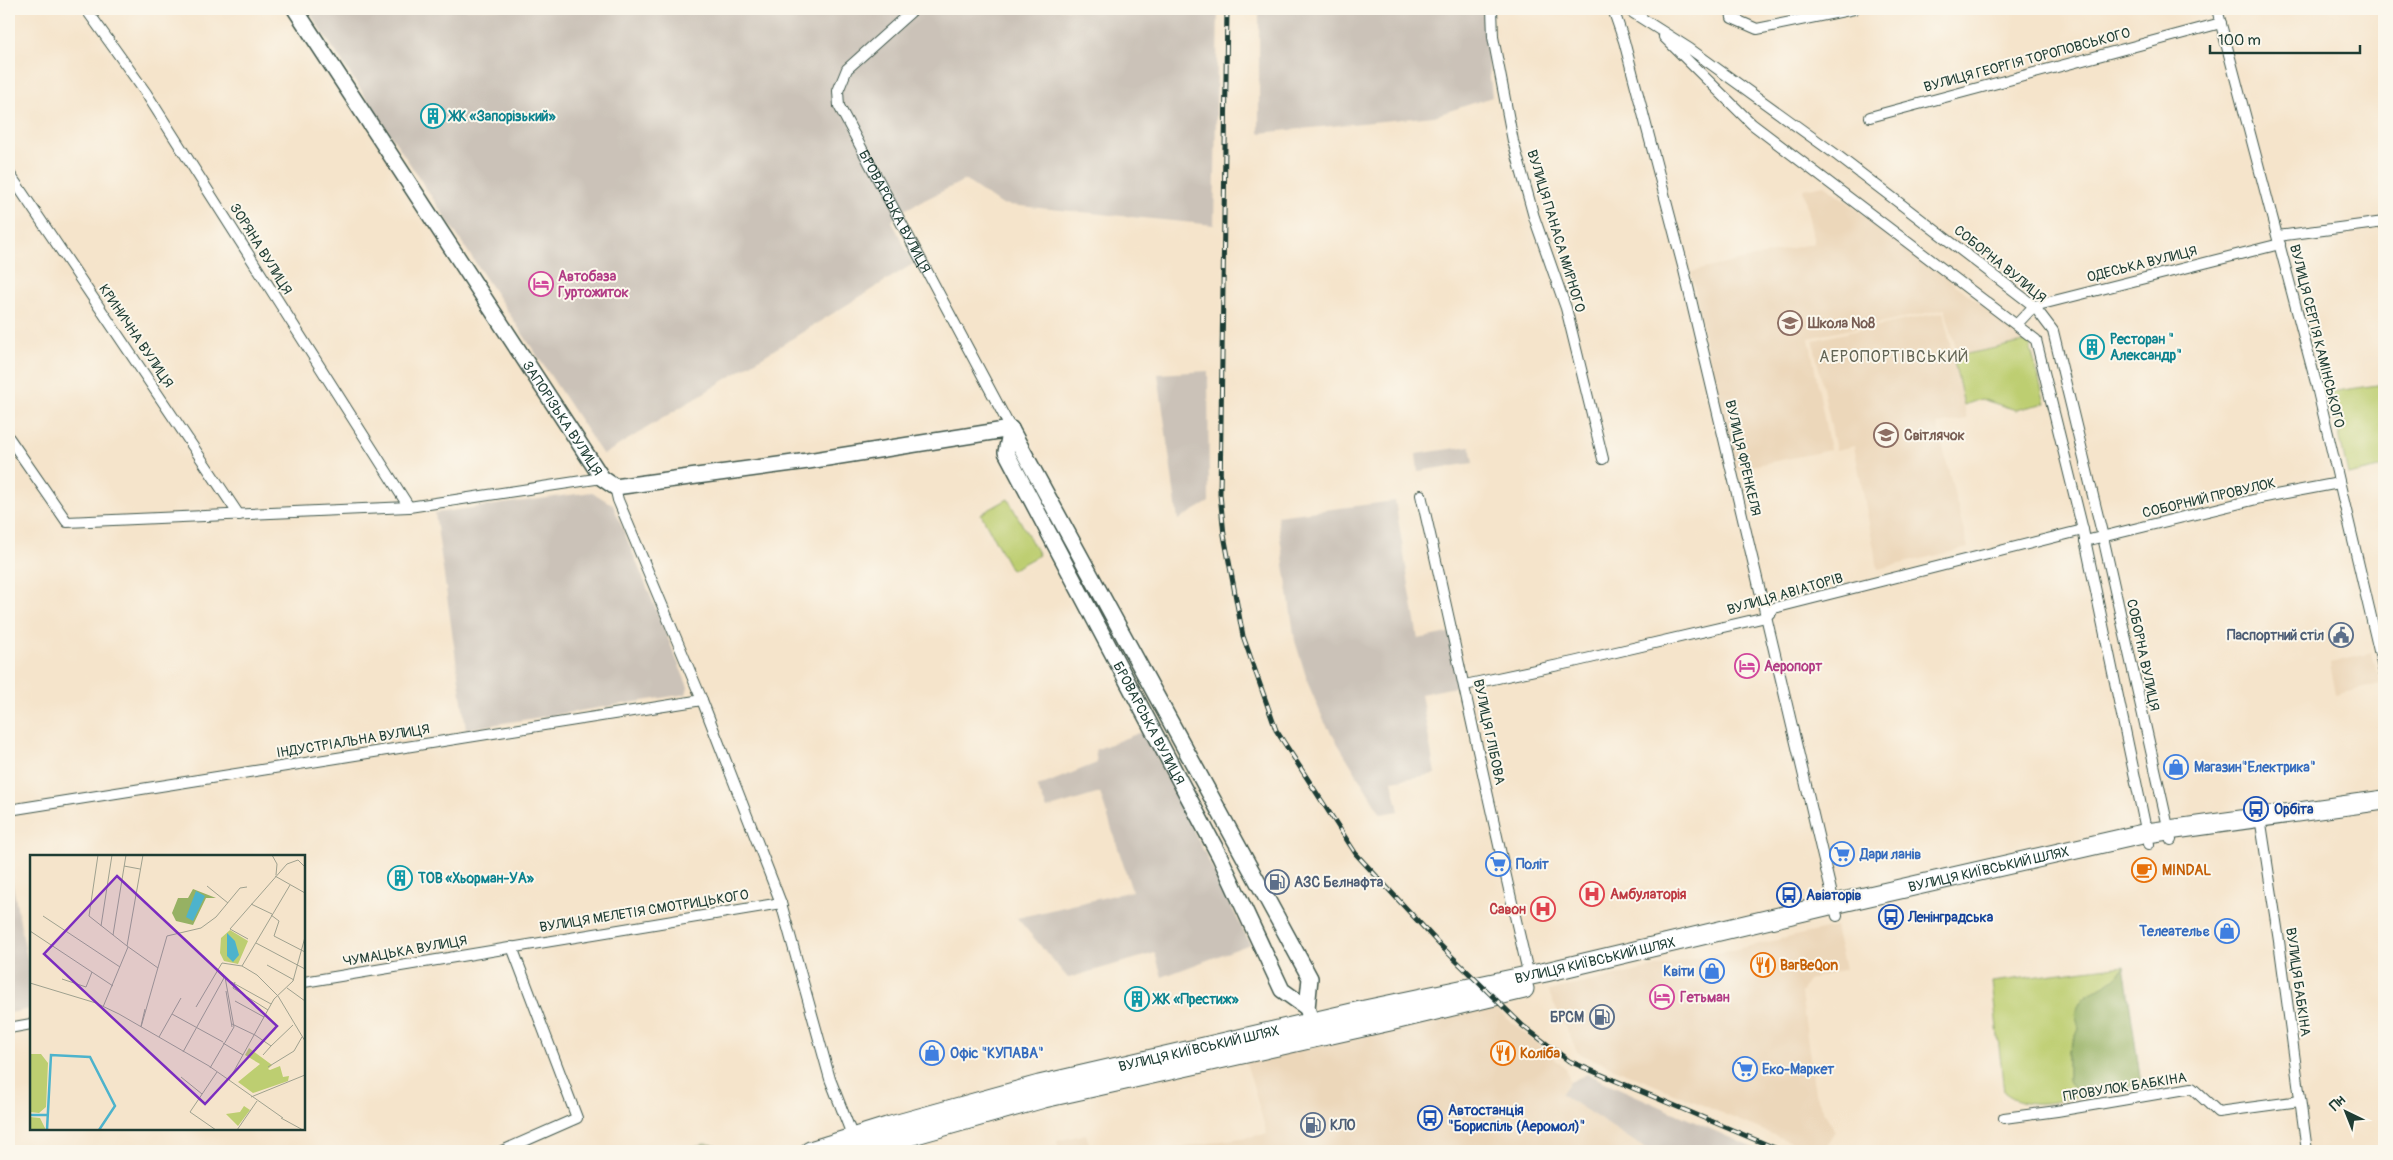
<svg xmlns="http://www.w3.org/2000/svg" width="2393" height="1160" font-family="Pangolin,sans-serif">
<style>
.built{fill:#ecd7ba}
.industrial{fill:#cbc2b8}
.green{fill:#bdce71;stroke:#6e8652}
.forest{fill:#96b163;stroke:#5a774c}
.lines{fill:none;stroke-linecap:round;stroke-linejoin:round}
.street-casing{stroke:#3f564b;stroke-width:12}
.secondary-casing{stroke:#3f564b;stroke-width:18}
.highway-casing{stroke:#3f564b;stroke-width:21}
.street{stroke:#fff;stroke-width:10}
.secondary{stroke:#fff;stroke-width:15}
.highway{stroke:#fff;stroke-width:19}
.rail-casing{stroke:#1f3d34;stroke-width:5}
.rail{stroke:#fbf7ec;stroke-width:3;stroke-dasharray:9;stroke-linecap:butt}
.labels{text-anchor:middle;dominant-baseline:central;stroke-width:4;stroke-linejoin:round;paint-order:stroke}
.street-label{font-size:14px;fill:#1f3d34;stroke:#fbf7ec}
.culture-label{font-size:14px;font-weight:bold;fill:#0d838f;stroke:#fbf7ec;text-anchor:start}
.hotel-label{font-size:14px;font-weight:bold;fill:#b23c85;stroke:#fbf7ec;text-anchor:start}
.education-label{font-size:14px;font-weight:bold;fill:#785e54;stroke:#fbf7ec;text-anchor:start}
.service-label{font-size:14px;font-weight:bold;fill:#4e5e75;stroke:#fbf7ec;text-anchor:end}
.shop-label{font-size:14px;font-weight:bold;fill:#366cbe;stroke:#fbf7ec;text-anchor:start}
.transit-label{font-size:14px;font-weight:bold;fill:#164399;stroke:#fbf7ec;text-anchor:start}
.food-label{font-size:14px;font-weight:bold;fill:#c56008;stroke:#fbf7ec;text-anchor:start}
.health-label{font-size:14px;font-weight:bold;fill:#be3a42;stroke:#fbf7ec;text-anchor:start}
.quarter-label{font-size:16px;letter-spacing:1px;fill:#636555;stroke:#fbf7ec}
.inset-river{fill:none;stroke:#4db3cc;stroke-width:2.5}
.inset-road{fill:none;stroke:#9fa18f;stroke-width:1}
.view{fill:#7b2cbf;fill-opacity:0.15;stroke:#7b2cbf;stroke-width:2.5}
.inset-edge{fill:none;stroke:#1f3d34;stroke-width:2.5}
</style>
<rect width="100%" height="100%" fill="#fbf7ec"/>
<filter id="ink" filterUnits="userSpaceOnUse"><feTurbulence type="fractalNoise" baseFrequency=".02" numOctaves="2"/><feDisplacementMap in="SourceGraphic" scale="10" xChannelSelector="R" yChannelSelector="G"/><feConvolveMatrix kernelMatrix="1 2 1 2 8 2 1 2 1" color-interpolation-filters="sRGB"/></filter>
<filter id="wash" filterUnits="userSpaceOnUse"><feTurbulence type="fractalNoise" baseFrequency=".0096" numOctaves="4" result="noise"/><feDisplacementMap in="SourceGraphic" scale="20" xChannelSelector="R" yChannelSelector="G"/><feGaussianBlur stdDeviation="1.12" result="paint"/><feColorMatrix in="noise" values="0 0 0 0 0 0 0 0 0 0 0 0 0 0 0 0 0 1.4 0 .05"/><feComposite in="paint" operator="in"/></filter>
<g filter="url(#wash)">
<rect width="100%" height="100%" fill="#f5e4cb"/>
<g class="built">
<path d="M 1825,185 L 2029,341 L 1958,356 L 1945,309 L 1809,338 L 1830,450 L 1732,470 L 1691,272 L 1814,243 L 1803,189 Z"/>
<path d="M 1943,312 L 1967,419 L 1937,424 L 1968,548 L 1878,569 L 1854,446 L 1836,450 L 1813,340 Z"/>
<path d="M 2372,653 L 2380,684 L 2336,695 L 2330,663 Z"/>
<path d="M 1835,927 L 1845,969 L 1808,980 L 1801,993 L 1815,1094 L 1835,1132 L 1823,1151 L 1812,1151 L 1578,1053 L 1548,991 Z"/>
<path d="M 1494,1007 L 1566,1069 L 1570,1082 L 1561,1094 L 1649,1151 L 1157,1151 L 1267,1134 L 1246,1062 Z"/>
<path d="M 1086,1134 L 1091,1151 L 1059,1151 L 1057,1141 Z"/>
</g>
<g class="industrial">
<path d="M 307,9 L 1218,9 L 1214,225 L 1000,204 L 965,180 L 902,211 L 892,221 L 913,264 L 603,455 Z"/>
<path d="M 1259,9 L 1483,9 L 1492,97 L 1434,116 L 1259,133 Z"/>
<path d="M 1208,371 L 1209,502 L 1178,520 L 1158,374 Z"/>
<path d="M 1470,446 L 1473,463 L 1418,471 L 1416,454 Z"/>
<path d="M 592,492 L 613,505 L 688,687 L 686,694 L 466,729 L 435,513 Z"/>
<path d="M 1395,501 L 1418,639 L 1453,632 L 1465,685 L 1421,694 L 1435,774 L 1392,781 L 1399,811 L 1381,814 L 1324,721 L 1309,686 L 1295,641 L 1277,516 Z"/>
<path d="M 1144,731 L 1250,944 L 1162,977 L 1155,953 L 1068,978 L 1017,918 L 1132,891 L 1100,793 L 1047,809 L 1037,787 L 1097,763 L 1095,750 Z"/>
<path d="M 9,865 L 31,979 L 31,1009 L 9,1013 Z"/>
<path d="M 1587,1074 L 1760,1151 L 1649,1151 L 1561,1094 L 1570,1082 Z"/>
</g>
<g class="green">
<path d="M 2029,341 L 2045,403 L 2016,410 L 1981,399 L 1964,405 L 1953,357 Z"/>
<path d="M 2384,384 L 2384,467 L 2348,475 L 2330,392 Z"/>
<path d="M 1008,499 L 1039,555 L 1011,570 L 981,514 Z"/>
<path d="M 2124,965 C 2117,983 2100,989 2083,998 L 2079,1028 L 2068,1053 L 2068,1080 L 2081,1095 C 2056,1103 2026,1110 2004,1092 L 1992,982 Z"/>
</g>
<g class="forest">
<path d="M 2124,965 L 2141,1084 L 2081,1095 L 2068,1080 L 2068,1053 L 2079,1028 L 2075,1014 C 2077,1009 2080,1001 2085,997 C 2099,985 2116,984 2124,965 Z"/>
<path d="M 704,1144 L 716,1145 L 718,1151 L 686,1151 Z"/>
</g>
</g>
<g filter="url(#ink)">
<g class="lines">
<defs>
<g id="street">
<path d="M 86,9 L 146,93 L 409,507"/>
<path id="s1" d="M 914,9 L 847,69 L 838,91 L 839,106 L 1011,429"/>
<path d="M 1492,9 L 1493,37 L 1513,141 L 1534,217 L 1566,308 L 1603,459"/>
<path d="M 1613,9 L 1624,41 L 1684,270 L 1837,916"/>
<path d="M 1627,9 L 1690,49 L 1838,156 L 2034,306 L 2053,331 L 2103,537 L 2171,840"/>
<path d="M 1731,9 L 1732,18 L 1757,29 L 1854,9"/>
<path d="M 2217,9 L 2316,383 L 2384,672"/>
<path d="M 1664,37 L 1752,124 L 2036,340 L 2083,530 L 2149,844"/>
<path d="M 1870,117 L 2221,23"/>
<path d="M 9,173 L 239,515"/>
<path d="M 2278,236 L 2384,222"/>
<path d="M 2017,324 L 2034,306 L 2280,244"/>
<path d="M 9,438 L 67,522 L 409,507 L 602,478"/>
<path d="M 615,487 L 618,500 L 702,700 L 781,903 L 830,1079 L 854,1140"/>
<path d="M 1421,495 C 1458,655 1491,816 1529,976"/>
<path d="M 2085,541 L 2265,497 L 2339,483"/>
<path d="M 1465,685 L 1573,662 L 1766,617 L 1774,608 L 2083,530"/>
<path d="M 9,810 L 702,700"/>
<path d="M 2260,817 L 2279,941 L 2307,1151"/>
<path d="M 304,982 L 781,903"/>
<path d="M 9,1028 L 31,1024"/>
<path d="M 2004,1118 L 2057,1111 L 2192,1088 L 2218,1112 L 2300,1101"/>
<path d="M 502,1151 L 577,1118 L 512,947"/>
</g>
<g id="secondary">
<path id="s2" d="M 295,9 L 602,478 L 615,487 L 808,461 L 1011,429"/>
<path d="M 1011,429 L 1310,978 L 1307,1008 L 1315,1033"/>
<path id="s3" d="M 1011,429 L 1006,452 L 1220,857 L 1282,990 L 1307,1008"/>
</g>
<g id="highway">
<path id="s4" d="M 810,1151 L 887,1127 L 1039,1085 L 1365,1010 L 1546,972 L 1834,904 L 2147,833 L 2384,800"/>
<path d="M 856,1151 L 1044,1098 L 1390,1021 L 1524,989"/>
</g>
</defs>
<use href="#street" class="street-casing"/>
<use href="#secondary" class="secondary-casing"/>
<use href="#highway" class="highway-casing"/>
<use href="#street" class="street"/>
<use href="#secondary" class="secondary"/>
<use href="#highway" class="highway"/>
<defs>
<path id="rail" d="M 1227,9 L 1220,494 L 1224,535 L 1243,636 L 1276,730 L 1356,854 L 1440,945 L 1523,1026 L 1569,1061 L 1782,1151"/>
</defs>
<use href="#rail" class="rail-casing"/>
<use href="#rail" class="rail"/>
</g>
</g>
<defs>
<symbol id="building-ring" viewBox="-11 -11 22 22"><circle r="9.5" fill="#fbf7ec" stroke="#0f9aa8" stroke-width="1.5"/><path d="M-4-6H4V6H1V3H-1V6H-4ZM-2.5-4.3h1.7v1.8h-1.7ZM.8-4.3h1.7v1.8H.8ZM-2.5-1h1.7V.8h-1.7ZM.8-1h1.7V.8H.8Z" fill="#0f9aa8"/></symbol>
<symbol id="hotel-ring" viewBox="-11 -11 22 22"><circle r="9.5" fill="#fbf7ec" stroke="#d1479c" stroke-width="1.5"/><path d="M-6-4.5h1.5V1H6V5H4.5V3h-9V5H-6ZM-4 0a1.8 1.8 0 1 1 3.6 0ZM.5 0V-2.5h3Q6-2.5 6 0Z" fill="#d1479c"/></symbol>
<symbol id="school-ring" viewBox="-11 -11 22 22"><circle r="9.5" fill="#fbf7ec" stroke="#8d6e63" stroke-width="1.5"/><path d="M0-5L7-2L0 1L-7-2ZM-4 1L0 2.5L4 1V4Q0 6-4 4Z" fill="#8d6e63"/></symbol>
<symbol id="civic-ring" viewBox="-11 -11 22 22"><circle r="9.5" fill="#fbf7ec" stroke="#5c6f8a" stroke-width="1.5"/><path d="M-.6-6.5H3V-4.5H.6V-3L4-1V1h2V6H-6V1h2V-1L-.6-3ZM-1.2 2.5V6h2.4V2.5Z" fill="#5c6f8a"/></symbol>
<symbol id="shop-ring" viewBox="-11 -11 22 22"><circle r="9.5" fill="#fbf7ec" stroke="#3f7fe0" stroke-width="1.5"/><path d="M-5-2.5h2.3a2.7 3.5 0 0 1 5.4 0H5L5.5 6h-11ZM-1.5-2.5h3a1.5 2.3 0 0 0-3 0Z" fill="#3f7fe0"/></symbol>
<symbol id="bus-ring" viewBox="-11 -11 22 22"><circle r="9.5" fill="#fbf7ec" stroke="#1a4fb4" stroke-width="1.5"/><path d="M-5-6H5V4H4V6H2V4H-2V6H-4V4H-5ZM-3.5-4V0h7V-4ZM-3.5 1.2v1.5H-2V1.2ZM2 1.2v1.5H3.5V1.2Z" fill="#1a4fb4"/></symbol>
<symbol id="supermarket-ring" viewBox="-11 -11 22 22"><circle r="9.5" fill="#fbf7ec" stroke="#3f7fe0" stroke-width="1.5"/><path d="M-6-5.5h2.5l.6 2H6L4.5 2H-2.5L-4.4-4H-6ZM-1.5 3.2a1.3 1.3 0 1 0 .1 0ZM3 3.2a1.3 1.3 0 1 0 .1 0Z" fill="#3f7fe0"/></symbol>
<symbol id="cafe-ring" viewBox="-11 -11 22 22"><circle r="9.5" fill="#fbf7ec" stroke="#e8710a" stroke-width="1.5"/><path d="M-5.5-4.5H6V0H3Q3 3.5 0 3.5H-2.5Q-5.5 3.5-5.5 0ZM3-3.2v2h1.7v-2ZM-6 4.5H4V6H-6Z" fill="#e8710a"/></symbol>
<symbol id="fuel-ring" viewBox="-11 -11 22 22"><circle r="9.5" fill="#fbf7ec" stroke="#5c6f8a" stroke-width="1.5"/><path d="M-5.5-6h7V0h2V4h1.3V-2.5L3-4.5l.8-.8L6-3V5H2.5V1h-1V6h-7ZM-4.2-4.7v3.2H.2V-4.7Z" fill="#5c6f8a"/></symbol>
<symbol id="hospital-ring" viewBox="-11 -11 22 22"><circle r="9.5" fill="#fbf7ec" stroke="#e0444e" stroke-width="1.5"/><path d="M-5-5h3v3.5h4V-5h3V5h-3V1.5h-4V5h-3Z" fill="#e0444e"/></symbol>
<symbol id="restaurant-ring" viewBox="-11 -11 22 22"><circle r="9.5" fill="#fbf7ec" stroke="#e8710a" stroke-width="1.5"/><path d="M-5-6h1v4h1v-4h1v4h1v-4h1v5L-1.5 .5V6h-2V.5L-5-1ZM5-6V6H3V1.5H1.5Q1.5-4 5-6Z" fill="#e8710a"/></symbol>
</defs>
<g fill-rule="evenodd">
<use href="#building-ring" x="419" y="102" width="28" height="28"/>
<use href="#hotel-ring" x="527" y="270" width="28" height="28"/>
<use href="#school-ring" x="1776" y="309" width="28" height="28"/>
<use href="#building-ring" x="2078" y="333" width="28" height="28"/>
<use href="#school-ring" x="1872" y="421" width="28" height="28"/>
<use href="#civic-ring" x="2327" y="621" width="28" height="28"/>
<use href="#hotel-ring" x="1733" y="652" width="28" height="28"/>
<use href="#shop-ring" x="2162" y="753" width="28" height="28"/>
<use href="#bus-ring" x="2242" y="795" width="28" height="28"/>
<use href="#supermarket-ring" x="1828" y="840" width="28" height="28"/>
<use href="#supermarket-ring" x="1484" y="850" width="28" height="28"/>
<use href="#cafe-ring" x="2130" y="856" width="28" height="28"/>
<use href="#building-ring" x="386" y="864" width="28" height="28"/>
<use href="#fuel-ring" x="1263" y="868" width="28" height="28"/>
<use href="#hospital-ring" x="1578" y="880" width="28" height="28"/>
<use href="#bus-ring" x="1775" y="881" width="28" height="28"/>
<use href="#hospital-ring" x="1529" y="895" width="28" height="28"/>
<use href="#bus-ring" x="1877" y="903" width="28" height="28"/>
<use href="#shop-ring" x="2213" y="917" width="28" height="28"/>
<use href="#restaurant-ring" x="1749" y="951" width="28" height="28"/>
<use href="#shop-ring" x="1698" y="957" width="28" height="28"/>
<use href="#hotel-ring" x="1648" y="983" width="28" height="28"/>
<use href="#building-ring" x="1123" y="985" width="28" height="28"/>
<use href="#fuel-ring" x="1588" y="1003" width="28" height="28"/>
<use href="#shop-ring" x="918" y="1039" width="28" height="28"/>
<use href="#restaurant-ring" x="1489" y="1039" width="28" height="28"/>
<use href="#supermarket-ring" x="1731" y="1055" width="28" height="28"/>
<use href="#bus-ring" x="1416" y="1104" width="28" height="28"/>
<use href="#fuel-ring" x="1299" y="1111" width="28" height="28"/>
</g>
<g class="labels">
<g class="street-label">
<text transform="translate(2027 60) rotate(-15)">ВУЛИЦЯ ГЕОРГІЯ ТОРОПОВСЬКОГО</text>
<text stroke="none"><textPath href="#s1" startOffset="248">БРОВАРСЬКА ВУЛИЦЯ</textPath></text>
<text transform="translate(1556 231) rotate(73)">ВУЛИЦЯ ПАНАСА МИРНОГО</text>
<text transform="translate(261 249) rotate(58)">ЗОРЯНА ВУЛИЦЯ</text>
<text transform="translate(2000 264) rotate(39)">СОБОРНА ВУЛИЦЯ</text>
<text transform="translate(2142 264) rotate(-14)">ОДЕСЬКА ВУЛИЦЯ</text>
<text transform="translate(136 336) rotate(56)">КРИНИЧНА ВУЛИЦЯ</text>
<text transform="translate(2317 336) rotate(76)">ВУЛИЦЯ СЕРГІЯ КАМІНСЬКОГО</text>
<text stroke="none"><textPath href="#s2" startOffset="489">ЗАПОРІЗЬКА ВУЛИЦЯ</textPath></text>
<text transform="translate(1743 458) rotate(77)">ВУЛИЦЯ ФРЕНКЕЛЯ</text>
<text transform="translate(2209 498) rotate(-13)">СОБОРНИЙ ПРОВУЛОК</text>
<text transform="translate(1785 594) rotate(-16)">ВУЛИЦЯ АВІАТОРІВ</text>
<text transform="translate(2143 655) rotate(78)">СОБОРНА ВУЛИЦЯ</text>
<text stroke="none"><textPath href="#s3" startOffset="330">БРОВАРСЬКА ВУЛИЦЯ</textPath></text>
<text transform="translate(1489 732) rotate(78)">ВУЛИЦЯ ГЛІБОВА</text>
<text transform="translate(353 741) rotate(-9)">ІНДУСТРІАЛЬНА ВУЛИЦЯ</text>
<text stroke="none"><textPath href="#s4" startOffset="1212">ВУЛИЦЯ КИЇВСЬКИЙ ШЛЯХ</textPath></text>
<text transform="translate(644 911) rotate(-9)">ВУЛИЦЯ МЕЛЕТІЯ СМОТРИЦЬКОГО</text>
<text transform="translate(405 951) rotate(-10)">ЧУМАЦЬКА ВУЛИЦЯ</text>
<text stroke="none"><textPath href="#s4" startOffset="808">ВУЛИЦЯ КИЇВСЬКИЙ ШЛЯХ</textPath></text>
<text transform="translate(2298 982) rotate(82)">ВУЛИЦЯ БАБКІНА</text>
<text stroke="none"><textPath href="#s4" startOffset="402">ВУЛИЦЯ КИЇВСЬКИЙ ШЛЯХ</textPath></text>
<text transform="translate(2125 1087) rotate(-9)">ПРОВУЛОК БАБКІНА</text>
</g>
<g class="culture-label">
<text x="450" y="116">ЖК «Запорізький»</text>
<text x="2110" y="339">Ресторан "<tspan x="2110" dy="16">Александр"</tspan></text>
<text x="418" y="878">ТОВ «Хьорман-УА»</text>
<text x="1154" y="999">ЖК «Престиж»</text>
</g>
<g class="hotel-label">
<text x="558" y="276">Автобаза<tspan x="558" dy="16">Гуртожиток</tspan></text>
<text x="1764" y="666">Аеропорт</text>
<text x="1680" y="997">Гетьман</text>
</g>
<g class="education-label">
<text x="1808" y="323">Школа №8</text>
<text x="1904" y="435">Світлячок</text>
</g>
<g class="service-label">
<text x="2324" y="635">Паспортний стіл</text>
<text x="1294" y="882" text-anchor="start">АЗС Бєлнафта</text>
<text x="1584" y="1017">БРСМ</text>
<text x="1330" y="1125" text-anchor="start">КЛО</text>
</g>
<g class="shop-label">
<text x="2194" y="767">Магазин"Електрика"</text>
<text x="1860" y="854">Дари ланів</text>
<text x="1516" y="864">Політ</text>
<text x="2210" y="931" text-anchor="end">Телеательє</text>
<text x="1694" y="971" text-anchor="end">Квіти</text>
<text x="950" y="1053">Офіс "КУПАВА"</text>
<text x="1762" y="1069">Еко-Маркет</text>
</g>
<g class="transit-label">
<text x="2274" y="809">Орбіта</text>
<text x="1806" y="895">Авіаторів</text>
<text x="1908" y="917">Ленінградська</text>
<text x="1448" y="1110">Автостанція<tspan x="1448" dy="16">"Бориспіль (Аеромол)"</tspan></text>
</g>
<g class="food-label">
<text x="2162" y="870">MINDAL</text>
<text x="1780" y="965">BarBeQon</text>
<text x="1520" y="1053">Коліба</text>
</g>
<g class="health-label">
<text x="1610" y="894">Амбулаторія</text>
<text x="1526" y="909" text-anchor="end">Савон</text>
</g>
<g class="quarter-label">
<text x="1894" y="357">АЕРОПОРТІВСЬКИЙ</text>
</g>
</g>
<g transform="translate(30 855)">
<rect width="275" height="275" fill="#f5e4cb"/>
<path d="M 200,75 L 218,86 L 208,109 L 194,106 L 190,98 L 191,83 ZM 219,193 L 242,210 L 238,214 L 240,215 L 250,211 L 253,222 L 259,221 L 258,226 L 223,238 L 208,227 L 230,209 L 215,200 ZM 0,199 L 11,199 L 18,208 L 16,252 L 9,258 L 0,257 ZM 214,251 L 220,255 L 208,271 L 196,259 L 210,257 ZM 0,262 L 10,263 L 16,275 L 0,275 Z" fill="#bdce71"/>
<path d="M 163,34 L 186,43 L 176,43 L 163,70 L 146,66 L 142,58 L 148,43 L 158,43 Z" fill="#96b163"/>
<path d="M 166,36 L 175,41 L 163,66 L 156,62 ZM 197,78 L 205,86 L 209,100 L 203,107 L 197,101 Z" fill="#4db3cc"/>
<path class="inset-river" d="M 0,260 L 17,260M 17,275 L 21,200 L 60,202 L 85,251 L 69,275"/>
<path class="inset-road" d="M 68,0 L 59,61 L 97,91M 113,0 L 97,91 L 128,113M 242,0 L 247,9 L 246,20M 94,11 L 110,14M 245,21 L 275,38M 177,31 L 198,48M 221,49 L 242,59M 241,60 L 249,66 L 244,81 L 275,97M 13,61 L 90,112M 71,71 L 82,0M 0,76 L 83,131M 83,80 L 96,0M 218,84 L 200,74 L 257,9 L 268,5 L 275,12M 226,88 L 275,114M 237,110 L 264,125M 212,111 L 260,30M 32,124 L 56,132 L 62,117M 196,124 L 241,149M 205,127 L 203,133 L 238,155M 0,128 L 66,148 L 89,159 L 179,211 L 253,263M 257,133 L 275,146M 196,136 L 202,172M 205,146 L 234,162M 73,152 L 98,92M 166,152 L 192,108 L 212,111 L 227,120 L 248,141 L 275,186M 142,159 L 193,187M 202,169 L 225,180M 111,171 L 115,154M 111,172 L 137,81 L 171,73 L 186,62 L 210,33 L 217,32M 225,180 L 241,191 L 233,200M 129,182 L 151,143M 193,188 L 213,200M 241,191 L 263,170M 153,197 L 194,123 L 187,115M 238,212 L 264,196 L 272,182M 180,213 L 204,172 L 195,122M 151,222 L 172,239M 199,225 L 244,144 L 263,126 L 275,82M 221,242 L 275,220M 251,263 L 273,275M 186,275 L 160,257 L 187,217M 207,275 L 227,246"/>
<path class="view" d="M 87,21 L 247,171 L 175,249 L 14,99 Z"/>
<rect width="275" height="275" class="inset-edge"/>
</g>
<rect width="2393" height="1160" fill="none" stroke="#fbf7ec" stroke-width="30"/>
<g transform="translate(2346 1112) rotate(317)" stroke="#fbf7ec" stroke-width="4" paint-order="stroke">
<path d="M0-4L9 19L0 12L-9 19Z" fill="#1f3d34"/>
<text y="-8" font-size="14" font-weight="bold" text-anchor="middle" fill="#1f3d34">Пн</text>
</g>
<path d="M2210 45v8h150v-8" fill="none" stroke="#1f3d34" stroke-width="2.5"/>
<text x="2218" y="45" font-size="15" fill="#1f3d34" stroke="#fbf7ec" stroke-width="4" paint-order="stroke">100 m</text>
</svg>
